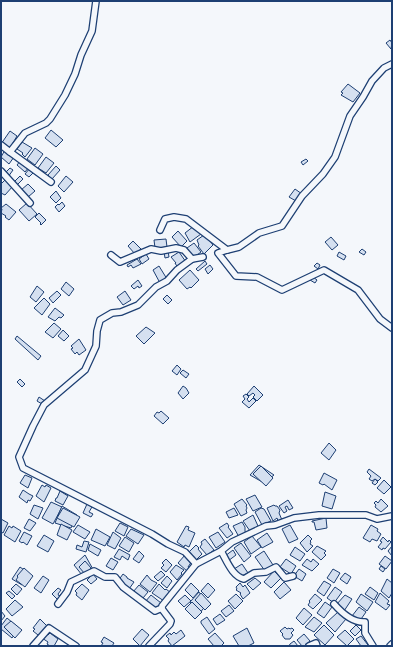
<svg xmlns="http://www.w3.org/2000/svg" width="393" height="647" font-family="Figtree,sans-serif">
<style>
.building{fill:#d5e0f0;stroke:#1d3f73}
.lines{fill:none;stroke-linecap:round;stroke-linejoin:round}
.street-casing{stroke:#1d3f73;stroke-width:8}
.street{stroke:#f4f7fb;stroke-width:5.5}
</style>
<rect width="100%" height="100%" fill="#f4f7fb"/>
<g class="building">
<path d="M 390,40 L 392,43 L 391,49 L 386,43 Z"/>
<path d="M 348,84 L 360,93 L 353,102 L 341,95 L 343,93 L 341,92 Z"/>
<path d="M 51,130 L 63,140 L 56,147 L 45,138 Z"/>
<path d="M 10,131 L 17,136 L 10,148 L 1,144 Z"/>
<path d="M 22,142 L 32,148 L 25,157 L 22,154 L 23,153 L 17,149 Z"/>
<path d="M 35,148 L 43,154 L 35,165 L 27,159 Z"/>
<path d="M 5,150 L 14,157 L 9,164 L 1,157 Z"/>
<path d="M 46,157 L 54,163 L 46,173 L 38,168 Z"/>
<path d="M 306,159 L 308,161 L 303,165 L 301,162 Z"/>
<path d="M 21,160 L 29,167 L 25,172 L 17,165 Z"/>
<path d="M 56,166 L 60,170 L 52,179 L 48,175 Z"/>
<path d="M 10,168 L 13,170 L 8,177 L 4,174 Z"/>
<path d="M 30,168 L 34,172 L 29,177 L 25,174 Z"/>
<path d="M 20,176 L 23,179 L 17,185 L 14,182 Z"/>
<path d="M 66,176 L 73,182 L 64,192 L 58,186 Z"/>
<path d="M 6,179 L 13,186 L 5,195 L 1,193 L 1,184 Z"/>
<path d="M 28,184 L 35,191 L 28,197 L 21,190 Z"/>
<path d="M 295,189 L 302,194 L 296,201 L 289,197 Z"/>
<path d="M 56,191 L 61,198 L 56,203 L 50,197 Z"/>
<path d="M 62,202 L 65,206 L 59,212 L 55,207 L 58,204 L 59,205 Z"/>
<path d="M 27,203 L 37,214 L 29,221 L 19,210 Z"/>
<path d="M 6,204 L 16,212 L 9,220 L 5,217 L 6,216 L 1,213 L 2,209 L 1,208 Z"/>
<path d="M 39,213 L 46,220 L 41,225 L 40,224 L 41,223 L 35,217 Z"/>
<path d="M 194,226 L 201,234 L 190,242 L 185,233 Z"/>
<path d="M 178,231 L 187,241 L 181,247 L 172,237 Z"/>
<path d="M 204,235 L 207,237 L 213,245 L 204,254 L 198,246 L 199,245 L 197,240 Z"/>
<path d="M 331,237 L 338,245 L 332,250 L 325,242 Z"/>
<path d="M 166,239 L 167,247 L 155,248 L 154,240 Z"/>
<path d="M 133,241 L 141,249 L 135,254 L 128,246 Z"/>
<path d="M 194,243 L 201,252 L 193,258 L 187,248 Z"/>
<path d="M 362,249 L 366,252 L 364,255 L 359,252 Z"/>
<path d="M 168,251 L 169,257 L 165,258 L 164,252 Z"/>
<path d="M 179,252 L 186,262 L 178,268 L 175,263 L 176,263 L 171,257 Z"/>
<path d="M 339,252 L 346,256 L 344,260 L 337,256 Z"/>
<path d="M 146,254 L 149,259 L 142,264 L 139,259 Z"/>
<path d="M 137,259 L 141,264 L 133,268 L 131,265 L 128,267 L 127,265 Z"/>
<path d="M 205,261 L 207,264 L 198,271 L 196,269 Z"/>
<path d="M 317,263 L 320,265 L 318,269 L 314,266 Z"/>
<path d="M 210,265 L 213,269 L 208,274 L 205,269 Z"/>
<path d="M 159,266 L 167,279 L 160,283 L 153,270 Z"/>
<path d="M 190,270 L 199,280 L 191,288 L 190,287 L 187,289 L 179,280 Z"/>
<path d="M 313,277 L 317,280 L 315,283 L 310,280 Z"/>
<path d="M 138,280 L 142,286 L 139,288 L 138,286 L 134,289 L 131,286 Z"/>
<path d="M 66,282 L 74,289 L 69,296 L 61,289 Z"/>
<path d="M 37,286 L 44,292 L 36,302 L 30,297 Z"/>
<path d="M 57,291 L 61,295 L 53,303 L 49,298 Z"/>
<path d="M 125,291 L 131,300 L 123,305 L 117,297 Z"/>
<path d="M 167,295 L 172,300 L 168,304 L 163,299 Z"/>
<path d="M 44,298 L 50,304 L 42,315 L 34,308 Z"/>
<path d="M 55,308 L 64,315 L 61,318 L 59,317 L 55,321 L 48,317 Z"/>
<path d="M 54,323 L 61,329 L 53,338 L 45,332 Z"/>
<path d="M 146,327 L 155,333 L 144,344 L 136,336 Z"/>
<path d="M 63,330 L 69,336 L 64,341 L 58,336 Z"/>
<path d="M 17,336 L 41,356 L 38,360 L 15,339 Z"/>
<path d="M 79,339 L 86,350 L 79,355 L 77,352 L 75,354 L 71,349 L 73,348 L 71,346 Z"/>
<path d="M 177,365 L 181,369 L 177,375 L 172,371 Z"/>
<path d="M 183,370 L 189,374 L 186,378 L 180,373 Z"/>
<path d="M 20,379 L 25,384 L 22,387 L 17,382 Z"/>
<path d="M 183,386 L 186,388 L 189,393 L 183,399 L 178,393 Z"/>
<path d="M 254,386 L 263,395 L 257,401 L 253,397 L 255,395 L 253,393 L 249,396 L 247,394 Z"/>
<path d="M 246,394 L 249,397 L 247,399 L 249,402 L 253,398 L 256,401 L 249,408 L 242,402 L 245,399 L 243,396 Z"/>
<path d="M 39,397 L 45,401 L 42,404 L 37,401 Z"/>
<path d="M 161,411 L 169,418 L 163,424 L 154,416 L 157,412 L 159,413 Z"/>
<path d="M 329,443 L 336,450 L 329,460 L 321,453 Z"/>
<path d="M 259,465 L 274,475 L 264,483 L 250,475 Z"/>
<path d="M 261,466 L 273,478 L 266,486 L 253,474 Z"/>
<path d="M 369,469 L 381,478 L 378,481 L 375,479 L 372,481 L 369,479 L 371,476 L 367,472 Z"/>
<path d="M 324,473 L 337,480 L 332,490 L 324,484 L 323,485 L 319,483 Z"/>
<path d="M 25,475 L 32,478 L 28,488 L 20,483 Z"/>
<path d="M 375,479 L 378,482 L 375,485 L 372,483 Z"/>
<path d="M 384,480 L 391,487 L 384,494 L 377,488 Z"/>
<path d="M 42,485 L 45,487 L 46,485 L 51,488 L 44,502 L 36,496 Z"/>
<path d="M 23,490 L 29,494 L 33,496 L 30,501 L 28,500 L 27,503 L 19,497 Z"/>
<path d="M 60,491 L 68,496 L 63,505 L 55,501 L 56,498 L 57,498 Z"/>
<path d="M 325,492 L 336,496 L 332,509 L 322,506 Z"/>
<path d="M 255,495 L 262,507 L 253,511 L 246,499 Z"/>
<path d="M 242,499 L 247,505 L 246,506 L 247,508 L 246,510 L 247,513 L 241,516 L 234,504 Z"/>
<path d="M 381,499 L 388,506 L 381,512 L 375,507 L 376,505 L 374,503 L 376,501 L 378,503 Z"/>
<path d="M 288,500 L 293,508 L 289,510 L 287,506 L 285,507 L 287,511 L 284,513 L 279,506 Z"/>
<path d="M 51,502 L 62,507 L 53,524 L 42,518 Z"/>
<path d="M 87,504 L 92,507 L 89,512 L 93,514 L 91,517 L 83,513 Z"/>
<path d="M 34,505 L 43,508 L 38,519 L 30,514 Z"/>
<path d="M 274,505 L 275,506 L 277,506 L 280,510 L 279,513 L 282,520 L 278,521 L 277,518 L 273,521 L 267,508 Z"/>
<path d="M 62,506 L 77,515 L 71,528 L 55,523 Z"/>
<path d="M 63,508 L 80,517 L 74,527 L 57,518 Z"/>
<path d="M 234,508 L 238,515 L 229,518 L 226,512 Z"/>
<path d="M 261,508 L 264,509 L 271,521 L 262,525 L 255,512 Z"/>
<path d="M 253,515 L 258,526 L 250,531 L 243,521 Z"/>
<path d="M 326,518 L 327,528 L 316,530 L 314,522 L 312,522 L 312,521 Z"/>
<path d="M 1,519 L 8,523 L 3,533 L 1,532 Z"/>
<path d="M 29,519 L 36,523 L 30,531 L 24,528 Z"/>
<path d="M 242,522 L 245,527 L 245,531 L 246,534 L 239,537 L 233,526 Z"/>
<path d="M 120,523 L 128,527 L 124,536 L 115,531 Z"/>
<path d="M 227,523 L 229,526 L 228,527 L 233,534 L 227,538 L 219,528 Z"/>
<path d="M 61,524 L 72,530 L 67,540 L 57,535 Z"/>
<path d="M 78,525 L 90,532 L 85,539 L 73,532 Z"/>
<path d="M 290,525 L 298,539 L 289,543 L 282,529 Z"/>
<path d="M 371,525 L 378,529 L 377,531 L 381,534 L 377,541 L 372,539 L 370,542 L 363,538 Z"/>
<path d="M 9,526 L 12,528 L 13,526 L 21,531 L 15,542 L 4,535 Z"/>
<path d="M 186,526 L 189,527 L 188,530 L 195,533 L 189,547 L 185,545 L 184,547 L 177,542 Z"/>
<path d="M 96,529 L 110,537 L 105,546 L 91,540 Z"/>
<path d="M 131,529 L 144,535 L 138,544 L 126,536 Z"/>
<path d="M 24,532 L 32,536 L 27,545 L 23,542 L 22,543 L 19,541 Z"/>
<path d="M 113,532 L 121,538 L 115,549 L 107,545 Z"/>
<path d="M 218,532 L 225,542 L 216,548 L 209,537 Z"/>
<path d="M 267,533 L 273,542 L 262,548 L 257,540 Z"/>
<path d="M 44,535 L 54,541 L 48,552 L 37,546 Z"/>
<path d="M 308,535 L 312,539 L 310,541 L 311,542 L 310,544 L 313,546 L 307,552 L 300,543 Z"/>
<path d="M 252,536 L 261,547 L 251,554 L 244,542 Z"/>
<path d="M 125,537 L 134,543 L 129,552 L 119,546 Z"/>
<path d="M 383,537 L 388,542 L 389,540 L 391,542 L 385,549 L 383,548 L 382,550 L 378,547 L 382,542 L 380,541 Z"/>
<path d="M 205,539 L 214,550 L 207,555 L 200,547 L 202,544 L 201,542 Z"/>
<path d="M 84,541 L 89,542 L 86,552 L 76,549 L 77,545 L 82,547 Z"/>
<path d="M 241,543 L 251,556 L 244,562 L 234,548 Z"/>
<path d="M 90,544 L 101,550 L 98,556 L 88,550 Z"/>
<path d="M 196,545 L 199,548 L 198,549 L 202,554 L 196,560 L 189,552 Z"/>
<path d="M 317,546 L 326,551 L 324,553 L 326,555 L 321,560 L 312,552 Z"/>
<path d="M 392,546 L 392,556 L 388,551 Z"/>
<path d="M 295,547 L 305,554 L 300,561 L 290,555 Z"/>
<path d="M 119,549 L 130,555 L 128,560 L 122,556 L 120,560 L 114,557 Z"/>
<path d="M 233,550 L 236,555 L 228,561 L 225,556 Z"/>
<path d="M 139,551 L 144,556 L 139,563 L 133,559 Z"/>
<path d="M 264,551 L 273,565 L 265,571 L 255,557 Z"/>
<path d="M 85,555 L 94,571 L 82,575 L 74,565 Z"/>
<path d="M 185,555 L 192,561 L 188,567 L 190,569 L 188,572 L 178,563 Z"/>
<path d="M 385,556 L 392,561 L 386,569 L 379,564 Z"/>
<path d="M 111,558 L 118,562 L 113,570 L 106,566 Z"/>
<path d="M 166,559 L 172,565 L 166,572 L 161,568 L 164,565 L 162,563 Z"/>
<path d="M 286,559 L 296,566 L 291,574 L 280,567 Z"/>
<path d="M 307,559 L 311,562 L 313,559 L 319,564 L 312,571 L 302,565 Z"/>
<path d="M 85,561 L 91,568 L 85,574 L 79,567 Z"/>
<path d="M 242,564 L 248,573 L 240,577 L 234,569 Z"/>
<path d="M 176,565 L 184,570 L 181,573 L 182,574 L 177,580 L 170,572 Z"/>
<path d="M 381,566 L 385,569 L 383,572 L 379,569 Z"/>
<path d="M 20,567 L 31,575 L 22,585 L 12,579 Z"/>
<path d="M 24,568 L 33,576 L 25,587 L 16,580 L 18,577 L 17,576 Z"/>
<path d="M 299,569 L 306,574 L 302,581 L 294,576 Z"/>
<path d="M 333,569 L 340,573 L 334,583 L 327,578 Z"/>
<path d="M 161,571 L 165,575 L 158,581 L 154,577 Z"/>
<path d="M 274,571 L 281,578 L 271,588 L 264,582 Z"/>
<path d="M 345,573 L 351,577 L 347,584 L 340,579 Z"/>
<path d="M 93,574 L 97,579 L 91,584 L 87,580 Z"/>
<path d="M 123,574 L 127,577 L 127,578 L 134,582 L 129,589 L 118,581 Z"/>
<path d="M 147,575 L 151,580 L 157,583 L 150,592 L 140,584 Z"/>
<path d="M 43,576 L 49,580 L 41,593 L 34,588 Z"/>
<path d="M 167,576 L 172,581 L 167,588 L 161,583 Z"/>
<path d="M 255,578 L 261,583 L 253,590 L 247,584 Z"/>
<path d="M 387,579 L 392,583 L 392,593 L 389,598 L 381,591 Z"/>
<path d="M 324,581 L 331,585 L 324,596 L 317,591 Z"/>
<path d="M 284,582 L 291,590 L 280,599 L 274,592 Z"/>
<path d="M 191,583 L 199,591 L 193,598 L 185,590 Z"/>
<path d="M 208,583 L 215,590 L 208,598 L 201,591 Z"/>
<path d="M 240,583 L 243,587 L 245,585 L 250,593 L 243,599 L 240,594 L 241,593 L 236,590 L 237,589 L 236,587 Z"/>
<path d="M 16,584 L 22,589 L 17,595 L 11,589 Z"/>
<path d="M 82,584 L 89,590 L 82,600 L 76,595 L 77,593 L 75,591 Z"/>
<path d="M 159,584 L 165,590 L 166,589 L 171,593 L 164,601 L 152,593 Z"/>
<path d="M 139,585 L 148,592 L 143,598 L 133,592 Z"/>
<path d="M 335,587 L 342,592 L 334,603 L 327,598 Z"/>
<path d="M 370,587 L 378,593 L 374,600 L 365,594 Z"/>
<path d="M 58,588 L 61,590 L 58,594 L 59,596 L 63,592 L 64,594 L 59,601 L 52,594 Z"/>
<path d="M 9,591 L 15,596 L 12,599 L 6,593 Z"/>
<path d="M 199,592 L 207,604 L 199,614 L 190,602 Z"/>
<path d="M 201,593 L 211,604 L 205,610 L 195,600 Z"/>
<path d="M 380,593 L 389,601 L 387,604 L 390,605 L 386,610 L 375,602 Z"/>
<path d="M 236,594 L 243,601 L 235,609 L 228,601 Z"/>
<path d="M 315,594 L 322,600 L 313,609 L 308,605 L 310,602 L 309,601 Z"/>
<path d="M 361,594 L 373,602 L 367,611 L 356,602 Z"/>
<path d="M 151,595 L 161,603 L 156,610 L 145,602 Z"/>
<path d="M 185,595 L 191,601 L 184,607 L 178,601 Z"/>
<path d="M 345,595 L 352,599 L 344,611 L 336,605 Z"/>
<path d="M 15,600 L 23,607 L 12,616 L 6,609 Z"/>
<path d="M 192,602 L 202,612 L 195,619 L 185,609 Z"/>
<path d="M 325,602 L 332,607 L 324,618 L 317,613 Z"/>
<path d="M 229,605 L 234,611 L 226,617 L 221,611 Z"/>
<path d="M 359,607 L 366,612 L 359,622 L 352,616 Z"/>
<path d="M 304,608 L 312,615 L 303,625 L 296,618 Z"/>
<path d="M 1,611 L 5,616 L 1,621 Z"/>
<path d="M 338,612 L 346,619 L 335,632 L 326,623 Z"/>
<path d="M 220,614 L 225,620 L 217,625 L 213,619 Z"/>
<path d="M 207,617 L 215,629 L 209,634 L 201,623 L 201,621 Z"/>
<path d="M 314,617 L 322,623 L 314,632 L 305,627 Z"/>
<path d="M 7,618 L 19,628 L 12,638 L 1,629 L 1,626 Z"/>
<path d="M 40,619 L 48,627 L 40,635 L 40,634 L 38,635 L 33,631 L 35,629 L 33,628 Z"/>
<path d="M 11,621 L 22,630 L 15,638 L 4,627 Z"/>
<path d="M 324,625 L 334,635 L 325,645 L 314,635 Z"/>
<path d="M 356,625 L 361,630 L 355,636 L 350,631 Z"/>
<path d="M 285,627 L 287,629 L 289,628 L 290,629 L 292,628 L 294,630 L 291,633 L 293,635 L 290,639 L 285,639 L 282,635 L 283,634 L 280,631 Z"/>
<path d="M 247,628 L 254,643 L 248,646 L 239,646 L 233,636 Z"/>
<path d="M 142,629 L 149,635 L 140,646 L 133,639 Z"/>
<path d="M 181,630 L 185,636 L 172,646 L 168,641 L 169,639 L 166,636 L 170,633 L 171,635 L 174,632 L 176,634 Z"/>
<path d="M 345,630 L 354,639 L 347,646 L 337,637 Z"/>
<path d="M 45,633 L 48,635 L 50,633 L 58,639 L 54,646 L 50,646 L 47,644 L 48,642 L 42,638 Z"/>
<path d="M 215,633 L 224,643 L 221,646 L 214,646 L 208,639 Z"/>
<path d="M 304,634 L 310,641 L 304,646 L 302,646 L 297,640 Z"/>
<path d="M 361,636 L 368,645 L 367,646 L 361,646 L 356,639 Z"/>
<path d="M 104,637 L 114,643 L 112,646 L 101,646 L 103,643 L 101,642 Z"/>
<path d="M 294,641 L 298,646 L 289,646 L 290,644 Z"/>
</g>
<g class="lines">
<defs>
<g id="street">
<path d="M 1,145 L 10,152"/>
<path d="M 1,171 L 30,203"/>
<path d="M 51,182 L 10,152 L 25,133 L 46,123 L 50,119 L 65,95 L 75,74 L 81,55 L 92,31 L 96,1"/>
<path d="M 160,230 L 165,219 L 174,217 L 186,219 L 227,250 L 239,247 L 259,233 L 282,226 L 302,196 L 323,174 L 335,157 L 350,116 L 363,97 L 372,81 L 384,68 L 392,64"/>
<path d="M 227,250 L 218,253 L 236,276 L 257,277 L 282,290 L 324,270 L 358,290 L 380,319 L 392,328"/>
<path d="M 111,255 L 120,262 L 151,249 L 161,251 L 176,248 L 184,250 L 192,259"/>
<path d="M 221,551 C 227,561 232,576 244,579 L 254,573 L 266,572 L 276,567 L 285,578 L 293,576"/>
<path d="M 196,564 L 185,552 L 168,544 L 152,534 L 23,468 L 19,457 L 33,426 L 44,405 L 85,370 L 96,346 L 97,331 L 100,320 L 112,313 L 121,312 L 138,305 L 156,287 L 167,281 L 177,270 L 192,259 L 203,257"/>
<path d="M 58,604 L 67,592 L 71,582 L 94,571 L 105,577 L 115,577 L 123,587 L 155,611 L 162,608"/>
<path d="M 334,604 C 341,612 353,623 365,622 L 365,633 L 373,646"/>
<path d="M 33,646 L 49,628 L 76,646"/>
<path d="M 149,646 L 170,624 L 171,621 L 162,609 L 162,606 L 196,564 L 221,551 L 232,542 L 266,526 L 275,525 L 294,518 L 319,515 L 366,515 L 377,519 L 392,516"/>
<path d="M 309,646 L 316,643 L 317,646"/>
<path d="M 390,646 L 392,644"/>
</g>
</defs>
<use href="#street" class="street-casing"/>
<use href="#street" class="street"/>
</g>
<rect width="393" height="647" fill="none" stroke="#1d3f73" stroke-width="4"/>
</svg>
